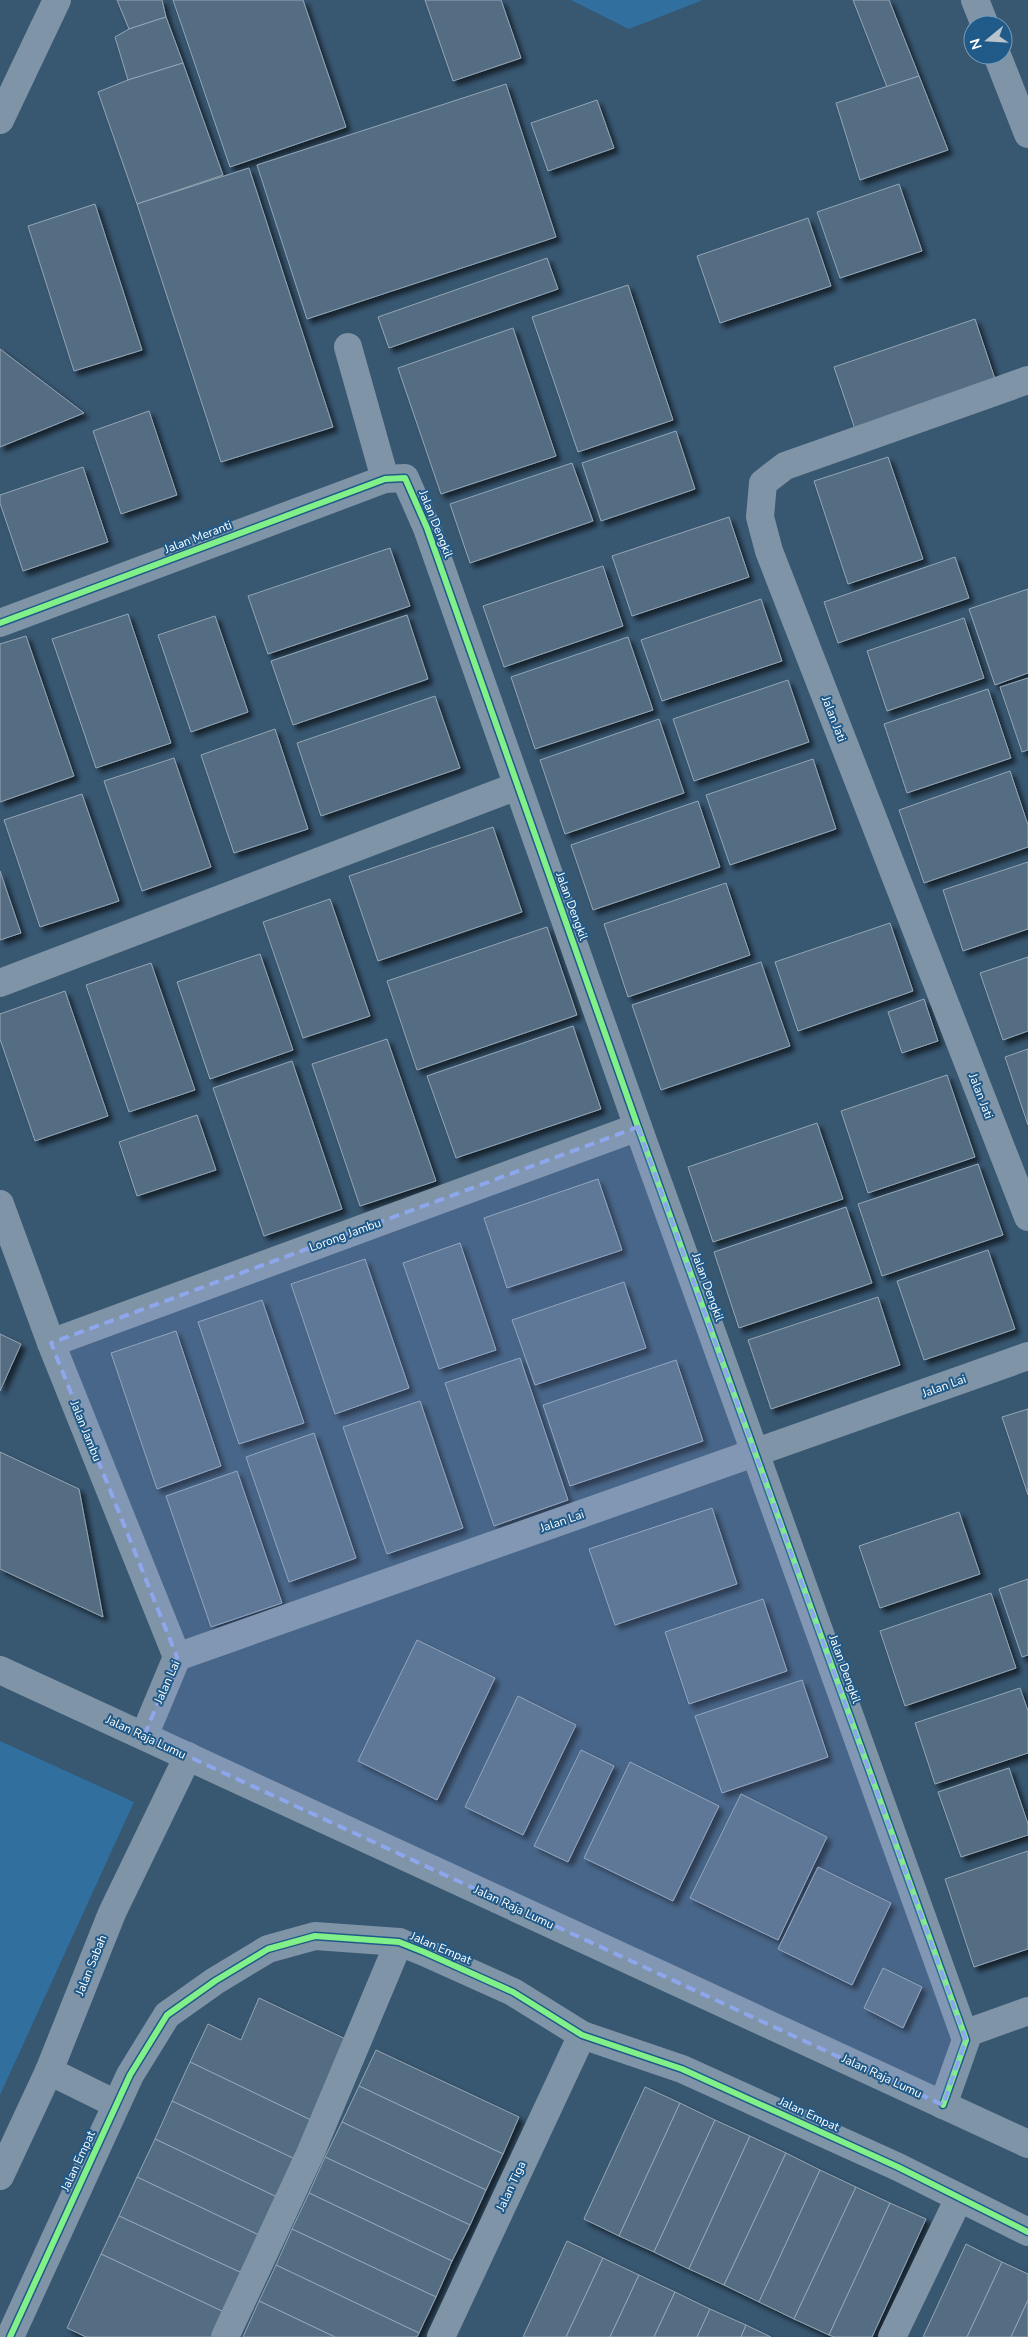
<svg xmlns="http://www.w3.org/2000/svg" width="1028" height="2337" font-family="'Nunito Sans',sans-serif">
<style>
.green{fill:#316f9e}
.building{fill:#546d82;stroke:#93a5b4;filter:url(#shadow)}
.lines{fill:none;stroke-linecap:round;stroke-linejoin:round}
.minor{stroke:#7f94a6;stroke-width:28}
.cycleway-casing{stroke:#205a89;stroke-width:9}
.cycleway{stroke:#82f089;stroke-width:6}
.marked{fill:#8ea6ec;fill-opacity:0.2;stroke:#8ea6ec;stroke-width:4;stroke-dasharray:10 6;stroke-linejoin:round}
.labels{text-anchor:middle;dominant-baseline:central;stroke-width:4;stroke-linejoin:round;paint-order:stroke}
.street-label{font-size:12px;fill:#fff;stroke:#205a89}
</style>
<defs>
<filter id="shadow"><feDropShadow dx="4.5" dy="4.5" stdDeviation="2.5" flood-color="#0009"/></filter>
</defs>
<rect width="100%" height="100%" fill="#385771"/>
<g class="green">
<path d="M 571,0 L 703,0 L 629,29 Z"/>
<path d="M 0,1741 L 134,1802 L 0,2095 Z"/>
</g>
<g class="building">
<path d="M 117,0 L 162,0 L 166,17 L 129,29 Z"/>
<path d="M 173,0 L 303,0 L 346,127 L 230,167 Z"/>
<path d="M 425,0 L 501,0 L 521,58 L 453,81 Z"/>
<path d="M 853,0 L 889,0 L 919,76 L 887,87 Z"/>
<path d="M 166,17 L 183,63 L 128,80 L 115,37 L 129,29 Z"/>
<path d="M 183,63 L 223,175 L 137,204 L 98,92 L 128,80 Z"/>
<path d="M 919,76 L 948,150 L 860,180 L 836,103 Z"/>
<path d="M 506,84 L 556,237 L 307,319 L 257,165 Z"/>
<path d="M 597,100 L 614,148 L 548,171 L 531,123 Z"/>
<path d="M 249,168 L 333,427 L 221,462 L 137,204 Z"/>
<path d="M 899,184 L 922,251 L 840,278 L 817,212 Z"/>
<path d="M 95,204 L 142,350 L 74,371 L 28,226 Z"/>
<path d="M 808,218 L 831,286 L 720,323 L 697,256 Z"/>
<path d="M 547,258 L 558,289 L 389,348 L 378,317 Z"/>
<path d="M 628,285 L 673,420 L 578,452 L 532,317 Z"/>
<path d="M 975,319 L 996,382 L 855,429 L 834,367 Z"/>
<path d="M 513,328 L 556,456 L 441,494 L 398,368 Z"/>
<path d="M 0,349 L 84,413 L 0,447 Z"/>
<path d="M 149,411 L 177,495 L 121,514 L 93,431 Z"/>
<path d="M 676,431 L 695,489 L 601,521 L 582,463 Z"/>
<path d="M 888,457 L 923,559 L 848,584 L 814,481 Z"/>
<path d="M 572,463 L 593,521 L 470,563 L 450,504 Z"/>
<path d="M 83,467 L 108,542 L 23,571 L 0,503 L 0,495 Z"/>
<path d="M 729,517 L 749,577 L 632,616 L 612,556 Z"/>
<path d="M 390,548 L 410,606 L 268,654 L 248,596 Z"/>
<path d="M 955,557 L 969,598 L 838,643 L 824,602 Z"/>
<path d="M 603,566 L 623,626 L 504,667 L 483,606 Z"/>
<path d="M 1028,589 L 1028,673 L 995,685 L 969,609 Z"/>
<path d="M 761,599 L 782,661 L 662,701 L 641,640 Z"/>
<path d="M 128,614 L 171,743 L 96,768 L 52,639 Z"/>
<path d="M 407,615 L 428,679 L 293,725 L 271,661 Z"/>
<path d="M 215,616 L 248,712 L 191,732 L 158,635 Z"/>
<path d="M 964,618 L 984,678 L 887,711 L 867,651 Z"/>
<path d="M 26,636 L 74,776 L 0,802 L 0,644 Z"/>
<path d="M 628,637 L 653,710 L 535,749 L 511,677 Z"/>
<path d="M 1028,678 L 1028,750 L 1022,752 L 1000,687 Z"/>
<path d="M 788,680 L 809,742 L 694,781 L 673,719 Z"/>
<path d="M 988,689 L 1011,758 L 907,793 L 884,724 Z"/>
<path d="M 435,696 L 460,768 L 321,816 L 297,743 Z"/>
<path d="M 659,719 L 684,793 L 565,834 L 540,760 Z"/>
<path d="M 275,729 L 308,829 L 234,853 L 201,755 Z"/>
<path d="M 174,758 L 211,867 L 142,891 L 104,781 Z"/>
<path d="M 813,759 L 836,829 L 730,865 L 706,795 Z"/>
<path d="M 1010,771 L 1028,825 L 1028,847 L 924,883 L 899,810 Z"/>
<path d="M 82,794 L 119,901 L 40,927 L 4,820 Z"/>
<path d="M 698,801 L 720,867 L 593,910 L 571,845 Z"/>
<path d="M 493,827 L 522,912 L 378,961 L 349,876 Z"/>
<path d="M 1028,862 L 1028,929 L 963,951 L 943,890 Z"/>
<path d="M 0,871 L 21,933 L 0,940 Z"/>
<path d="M 726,883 L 750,955 L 628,997 L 604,924 Z"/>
<path d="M 330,899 L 370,1016 L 303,1038 L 263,922 Z"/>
<path d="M 890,923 L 913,991 L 798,1031 L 775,962 Z"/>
<path d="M 547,927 L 577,1015 L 417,1070 L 387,981 Z"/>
<path d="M 260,954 L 293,1050 L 210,1079 L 177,982 Z"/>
<path d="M 1028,957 L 1028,1031 L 1003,1040 L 980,973 Z"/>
<path d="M 761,962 L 790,1046 L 661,1090 L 632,1005 Z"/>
<path d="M 151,963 L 195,1090 L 129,1112 L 86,985 Z"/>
<path d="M 65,991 L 108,1116 L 35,1141 L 0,1039 L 0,1014 Z"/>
<path d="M 924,999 L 938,1041 L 902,1053 L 888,1012 Z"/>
<path d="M 573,1026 L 601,1109 L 456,1158 L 427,1076 Z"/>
<path d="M 387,1039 L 436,1181 L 360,1206 L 312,1064 Z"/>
<path d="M 1028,1049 L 1028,1125 L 1005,1057 Z"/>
<path d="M 292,1061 L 342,1209 L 264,1236 L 213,1088 Z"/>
<path d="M 947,1075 L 975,1157 L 868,1193 L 841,1111 Z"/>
<path d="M 197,1115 L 216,1170 L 137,1196 L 119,1142 Z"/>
<path d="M 817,1123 L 843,1199 L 713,1242 L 688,1167 Z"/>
<path d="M 978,1164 L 1003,1235 L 882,1276 L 858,1204 Z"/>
<path d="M 598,1179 L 622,1250 L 507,1288 L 484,1218 Z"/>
<path d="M 846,1207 L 872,1283 L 739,1328 L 714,1252 Z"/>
<path d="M 460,1243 L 496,1350 L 439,1369 L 403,1263 Z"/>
<path d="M 988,1250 L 1015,1329 L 924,1360 L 897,1281 Z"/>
<path d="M 365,1259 L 409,1388 L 335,1414 L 291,1284 Z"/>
<path d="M 624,1282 L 646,1348 L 535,1385 L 512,1320 Z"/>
<path d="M 878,1297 L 900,1365 L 771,1409 L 748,1340 Z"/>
<path d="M 262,1300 L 304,1423 L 239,1444 L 198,1322 Z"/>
<path d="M 176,1331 L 221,1466 L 157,1489 L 111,1353 Z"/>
<path d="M 0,1334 L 21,1344 L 0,1391 Z"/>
<path d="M 520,1358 L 568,1500 L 494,1526 L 445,1383 Z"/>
<path d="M 676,1360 L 703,1441 L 570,1486 L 543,1405 Z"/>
<path d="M 420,1401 L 463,1528 L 387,1554 L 343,1427 Z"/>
<path d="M 1028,1409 L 1028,1495 L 1002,1417 Z"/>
<path d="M 314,1433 L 356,1558 L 289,1582 L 246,1457 Z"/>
<path d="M 0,1452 L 79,1489 L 103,1617 L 0,1569 Z"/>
<path d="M 237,1471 L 282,1603 L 211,1627 L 166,1496 Z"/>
<path d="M 712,1508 L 737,1584 L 615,1625 L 589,1549 Z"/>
<path d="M 959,1512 L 980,1574 L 880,1608 L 859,1546 Z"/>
<path d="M 1028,1579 L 1028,1655 L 1022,1657 L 999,1589 Z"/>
<path d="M 991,1593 L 1016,1668 L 905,1706 L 880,1631 Z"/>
<path d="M 763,1599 L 787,1671 L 689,1704 L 665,1632 Z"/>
<path d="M 417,1640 L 495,1678 L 437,1800 L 358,1761 Z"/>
<path d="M 802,1680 L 828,1757 L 722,1793 L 695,1716 Z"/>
<path d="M 1020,1688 L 1028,1711 L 1028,1753 L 935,1784 L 915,1723 Z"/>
<path d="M 518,1696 L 576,1725 L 523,1835 L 465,1807 Z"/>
<path d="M 581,1750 L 614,1766 L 568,1862 L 534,1846 Z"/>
<path d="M 630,1762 L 719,1806 L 673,1901 L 584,1858 Z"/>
<path d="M 1009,1768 L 1028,1824 L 1028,1835 L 961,1857 L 938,1792 Z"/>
<path d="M 741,1794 L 827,1837 L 778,1940 L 690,1898 Z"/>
<path d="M 1028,1851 L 1028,1949 L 974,1967 L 945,1879 Z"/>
<path d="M 818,1867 L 891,1903 L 852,1985 L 778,1949 Z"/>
<path d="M 883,1968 L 922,1987 L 903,2028 L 864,2008 Z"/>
<path d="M 259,1998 L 352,2042 L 315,2122 L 190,2062 L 208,2024 L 241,2040 Z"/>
<path d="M 376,2050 L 519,2117 L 503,2154 L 359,2086 Z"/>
<path d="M 190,2062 L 315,2122 L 297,2160 L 172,2101 Z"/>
<path d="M 359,2086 L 503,2154 L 486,2190 L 342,2122 Z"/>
<path d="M 645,2087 L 680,2103 L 619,2236 L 584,2219 Z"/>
<path d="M 172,2101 L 297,2160 L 279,2198 L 155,2139 Z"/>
<path d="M 680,2103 L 715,2120 L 654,2252 L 619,2236 Z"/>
<path d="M 715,2120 L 750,2136 L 689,2269 L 654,2252 Z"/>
<path d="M 342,2122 L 486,2190 L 470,2225 L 325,2157 Z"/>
<path d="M 750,2136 L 786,2153 L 724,2285 L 689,2269 Z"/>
<path d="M 155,2139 L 279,2198 L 261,2236 L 137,2177 Z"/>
<path d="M 786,2153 L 820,2170 L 759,2302 L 724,2285 Z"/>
<path d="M 325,2157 L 470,2225 L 452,2261 L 309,2193 Z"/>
<path d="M 820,2170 L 856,2187 L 794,2319 L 759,2302 Z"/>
<path d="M 137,2177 L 261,2236 L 244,2274 L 119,2216 Z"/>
<path d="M 856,2187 L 890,2203 L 829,2335 L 794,2319 Z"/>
<path d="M 309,2193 L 452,2261 L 436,2297 L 292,2229 Z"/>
<path d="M 890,2203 L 926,2219 L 872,2337 L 834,2337 L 829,2335 Z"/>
<path d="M 119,2216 L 244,2274 L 226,2313 L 101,2254 Z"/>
<path d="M 292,2229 L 436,2297 L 419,2333 L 276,2265 Z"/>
<path d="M 567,2241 L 603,2258 L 566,2337 L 523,2337 Z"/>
<path d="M 966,2244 L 1002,2262 L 967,2337 L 923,2337 Z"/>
<path d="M 101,2254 L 226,2313 L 215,2337 L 86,2337 L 67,2328 Z"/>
<path d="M 603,2258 L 639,2275 L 610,2337 L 566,2337 Z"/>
<path d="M 1002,2262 L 1028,2274 L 1028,2300 L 1011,2337 L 967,2337 Z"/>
<path d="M 276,2265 L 419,2333 L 417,2337 L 335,2337 L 259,2301 Z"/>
<path d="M 639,2275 L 675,2292 L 654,2337 L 610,2337 Z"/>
<path d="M 675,2292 L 710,2309 L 697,2337 L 654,2337 Z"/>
<path d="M 1028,2300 L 1028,2337 L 1011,2337 Z"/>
<path d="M 259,2301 L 335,2337 L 243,2337 Z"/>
<path d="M 710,2309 L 746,2325 L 741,2337 L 697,2337 Z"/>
<path d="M 746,2325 L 771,2337 L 741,2337 Z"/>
</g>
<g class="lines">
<g class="minor">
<path d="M 975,0 L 985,25"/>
<path d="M 997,55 L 1028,134"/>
<path d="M 0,120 L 57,0"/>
<path d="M 348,347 L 385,479"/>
<path d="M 1028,380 L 785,466 L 763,483 L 760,517 L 769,551 L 1028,1217"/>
<path d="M 0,623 L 385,479 L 405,478 L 427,528 L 638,1127 L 964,2034 L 966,2040 L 943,2105"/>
<path d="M 0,983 L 517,786"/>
<path d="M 0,1204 L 51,1343 L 177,1657"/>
<path d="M 51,1343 L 638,1127"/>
<path d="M 0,1670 L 1028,2144"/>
<path d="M 144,1736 L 177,1657 L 1028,1356"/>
<path d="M 964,2034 L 1028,2011"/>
<path d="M 49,2071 L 116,2104"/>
<path d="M 0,2176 L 49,2071 L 112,1913 L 188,1756"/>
<path d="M 10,2337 L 130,2075 L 167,2015 L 215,1981 L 268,1949 L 315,1936 L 399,1942 L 424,1952 L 513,1992 L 582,2035 L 682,2069 L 898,2167 L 1028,2232"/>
<path d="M 225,2337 L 310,2154 L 399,1942"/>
<path d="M 441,2337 L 582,2035"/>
<path d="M 892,2337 L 959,2198"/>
</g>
<defs>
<g id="cycleway">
<path d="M 0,623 L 385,479 L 405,478 L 427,528 L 638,1127 L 964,2034 L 966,2040 L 943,2105"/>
<path d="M 10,2337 L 130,2075 L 167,2015 L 215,1981 L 268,1949 L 315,1936 L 399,1942 L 424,1952 L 513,1992 L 582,2035 L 682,2069 L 898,2167 L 1028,2232"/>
</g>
</defs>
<use href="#cycleway" class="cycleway-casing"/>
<use href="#cycleway" class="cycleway"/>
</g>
<path class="marked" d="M 638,1127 L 966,2040 L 943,2105 L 144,1736 L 177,1657 L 51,1343 Z"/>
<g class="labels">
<g class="street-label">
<text transform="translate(436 524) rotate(68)">Jalan Dengkil</text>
<text transform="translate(198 537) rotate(-21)">Jalan Meranti</text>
<text transform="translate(834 719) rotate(69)">Jalan Jati</text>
<text transform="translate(572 906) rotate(70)">Jalan Dengkil</text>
<text transform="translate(981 1096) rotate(69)">Jalan Jati</text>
<text transform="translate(345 1235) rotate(-20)">Lorong Jambu</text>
<text transform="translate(708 1287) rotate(70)">Jalan Dengkil</text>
<text transform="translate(944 1386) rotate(-20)">Jalan Lai</text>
<text transform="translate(86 1431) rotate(68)">Jalan Jambu</text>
<text transform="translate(562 1521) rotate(-19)">Jalan Lai</text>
<text transform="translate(845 1669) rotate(70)">Jalan Dengkil</text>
<text transform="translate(167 1682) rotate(-66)">Jalan Lai</text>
<text transform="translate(146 1737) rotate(25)">Jalan Raja Lumu</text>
<text transform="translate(514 1907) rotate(25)">Jalan Raja Lumu</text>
<text transform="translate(441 1948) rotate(23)">Jalan Empat</text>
<text transform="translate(91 1965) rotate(-68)">Jalan Sabah</text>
<text transform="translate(882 2076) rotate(25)">Jalan Raja Lumu</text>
<text transform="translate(809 2114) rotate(25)">Jalan Empat</text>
<text transform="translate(78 2161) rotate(-65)">Jalan Empat</text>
<text transform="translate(511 2186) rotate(-65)">Jalan Tiga</text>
</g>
</g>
<g transform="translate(988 40) rotate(252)"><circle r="24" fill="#205a89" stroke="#799cb8"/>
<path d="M0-4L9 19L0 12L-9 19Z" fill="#b9c4cd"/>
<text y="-8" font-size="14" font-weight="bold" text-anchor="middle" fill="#ffffff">N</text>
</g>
</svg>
